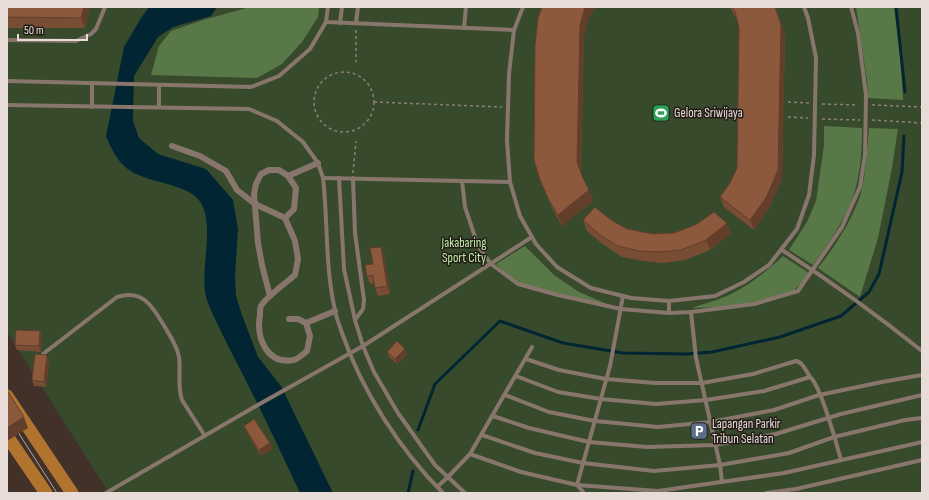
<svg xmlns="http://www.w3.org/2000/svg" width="929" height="500" font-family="'Sofia Sans Condensed',sans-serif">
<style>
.green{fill:#374a2c}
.forest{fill:#597848}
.water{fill:#012533}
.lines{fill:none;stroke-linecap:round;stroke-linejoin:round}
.stream{stroke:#012533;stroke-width:3}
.path{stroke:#8d7f79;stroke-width:1.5;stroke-dasharray:3 3;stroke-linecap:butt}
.service{stroke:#88766c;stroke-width:4}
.pedestrian{stroke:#88766c;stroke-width:6}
.trunk{stroke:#b0742e;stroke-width:13}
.tram{stroke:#b3a6a0;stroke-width:1}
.wall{fill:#784d34}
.shaded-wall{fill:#623e2b}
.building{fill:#8c593d;stroke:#623e2b}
.labels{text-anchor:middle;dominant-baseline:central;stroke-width:3;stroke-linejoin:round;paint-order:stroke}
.poi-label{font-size:13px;fill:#e7dcd7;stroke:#221b17;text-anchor:start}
.park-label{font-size:13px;fill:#c0f0a7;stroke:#221b17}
</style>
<rect width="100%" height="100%" fill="#413129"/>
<path class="green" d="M 7,7 L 922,7 L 922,493 L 109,493 L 7,332 Z"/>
<g class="forest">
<path d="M 250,7 L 319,7 L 318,17 L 302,42 L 282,64 L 257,78 L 151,75 L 159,46 L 171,31 L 203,20 Z"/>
<path d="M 856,7 L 894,7 L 900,49 L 903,100 L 868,98 L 867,81 Z"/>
<path d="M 824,126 L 862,128 C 862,148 861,168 856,187 C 849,215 830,241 813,265 L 789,250 L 807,222 L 816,201 L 824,145 Z"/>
<path d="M 869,128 L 898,129 L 892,168 L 878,238 L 860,297 L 818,268 C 834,248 852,220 860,196 C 866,176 867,149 869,128 Z"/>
<path d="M 525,246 L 554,275 L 579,292 L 607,304 L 574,298 L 521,284 L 504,272 L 496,264 Z"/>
<path d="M 783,256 L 809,273 L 803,282 L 792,292 L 754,303 L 721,307 L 692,308 C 705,303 720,300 733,293 C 751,284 768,270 783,256 Z"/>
</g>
<path class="water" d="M 149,7 L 217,7 L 211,16 L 173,27 L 158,37 L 134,76 L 133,121 L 139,138 L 158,154 L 206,169 L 233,200 L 238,229 L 235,277 L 236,296 L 242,315 L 258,357 L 281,386 L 333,493 L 300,493 C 284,459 268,424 250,389 C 239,366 226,343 215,319 C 212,312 208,304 206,297 C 199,269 217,221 198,199 C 192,192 180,188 171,185 C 135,175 121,174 106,136 L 124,47 L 141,18 Z"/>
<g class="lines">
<g class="stream">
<path d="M 896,7 L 905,92"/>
<path d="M 418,430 L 435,384 L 500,321 L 563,343 L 623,353 L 686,354 L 712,352 L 780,337 L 841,316 L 869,292 L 879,274 L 902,172 L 904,136"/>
<path d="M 408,493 L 413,471"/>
</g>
<g class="path">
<path d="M 356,30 L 356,62"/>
<circle cx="344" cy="102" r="30"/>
<path d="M 374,102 L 502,107"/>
<path d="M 788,102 L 809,103"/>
<path d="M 822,104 L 858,105"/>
<path d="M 872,105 L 922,107"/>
<path d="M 788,117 L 808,118"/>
<path d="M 822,119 L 860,120"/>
<path d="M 872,120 L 922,123"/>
<path d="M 353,173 L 356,141"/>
</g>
<g class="service">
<path d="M 523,7 L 514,30 L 509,74 L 507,140 L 510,182 L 520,216 L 536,244 L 557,267 L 591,288 L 631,298 L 669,301 L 715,296 L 744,282 L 769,265 L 797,229 L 809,195 L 814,155 L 816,58 L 808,18 L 804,7"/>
<path d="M 326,22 L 514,30"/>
<path d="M 340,23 L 342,7"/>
<path d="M 356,23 L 358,7"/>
<path d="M 464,28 L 466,7"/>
<path d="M 7,40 L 76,41 L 91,34 L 96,29 L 105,7"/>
<path d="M 7,81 L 251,87 L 279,76 L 310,49 L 326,22 L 328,7"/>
<path d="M 92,83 L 92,107"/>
<path d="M 159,85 L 159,107"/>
<path d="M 7,105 L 249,109 L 277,121 L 303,142 L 318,163 L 323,178 C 328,222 325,267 335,310 C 336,318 340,326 342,333 C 362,391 400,450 443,493"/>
<path d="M 323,178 L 510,182"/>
<path d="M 339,178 L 344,269 L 355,320 L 363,346 L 374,372 L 398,413 L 435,465 L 465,493"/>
<path d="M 353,178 L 355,233 L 364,300 L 363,309 L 355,320"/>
<path d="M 462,181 L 465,207 L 478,246 L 491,264 L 518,284 L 558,295 L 621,309 L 669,313 L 691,312 L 754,304 L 798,291 L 842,227 L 860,187 L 865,155 L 866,95 L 858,33 L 851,7"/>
<path d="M 782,250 C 830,281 877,315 922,351"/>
<path d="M 691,312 L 696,358 L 720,465 L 722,482"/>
<path d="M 669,313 L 669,301"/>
<path d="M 532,347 L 470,454 L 521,472 L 577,485 L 658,491 L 784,473 L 922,442"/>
<path d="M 43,354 L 117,297 C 144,288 154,309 166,329 C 171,337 177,346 179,357 C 181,371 177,385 182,400 L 205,436"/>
<path d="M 526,359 L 559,370 L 606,379 L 655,383 L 702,383 L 753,374 L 796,361 C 803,362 806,371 810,377"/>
<path d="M 516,376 L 558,392 L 601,399 L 656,404 L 706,400 L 764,391 L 810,377 C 820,384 837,445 841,460"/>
<path d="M 505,395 L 549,412 L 595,421 L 658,427 L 711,422 L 774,410 L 819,395 L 882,382 L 922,375"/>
<path d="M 493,416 L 529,428 L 589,442 L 647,447 L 715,445 L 776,434 L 841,414 L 922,395"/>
<path d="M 482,435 L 535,453 L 583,463 L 654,471 L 720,465 L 789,453 L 834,437 L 905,420 L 922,418"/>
<path d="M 437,487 L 448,477 L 470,454"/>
<path d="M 106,493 L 256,406 L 363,346 L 532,237"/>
<path d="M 584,493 L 577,485 L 610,366 L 623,296"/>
<path d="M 766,493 L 796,489 L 922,460"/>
</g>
<g class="pedestrian">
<path d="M 172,146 L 200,156 L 226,171 L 237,190 L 255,204 L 285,218 L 295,241 L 298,259 L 295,275 C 288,281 265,298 261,306 C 260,308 260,312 260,315 C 256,337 266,365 294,360 C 298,359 303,354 307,351 L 310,336 L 306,323 L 298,319 L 289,319"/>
<path d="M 288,176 L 318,163"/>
<path d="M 270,296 L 262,265 L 258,243 L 254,194 L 256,184 L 261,174 L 269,170 L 279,170 L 288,176 L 296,188 L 294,209 L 285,218"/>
<path d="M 306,323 L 335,311"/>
</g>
<g class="trunk">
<path d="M 7,396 L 72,493"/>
<path d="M 7,436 L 46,493"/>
</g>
<path class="tram" d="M 7,415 L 57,493"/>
</g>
<g class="wall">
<path d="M 7,7 L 90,7 L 85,28 L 7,28 Z"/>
<path d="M 542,7 L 595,7 L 589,17 L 584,36 L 581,173 L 583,179 L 589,190 L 593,201 L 562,226 L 553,210 L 540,180 Z"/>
<path d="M 730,7 L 776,7 L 785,36 L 782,180 L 769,208 L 754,230 L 724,207 L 720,197 L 730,183 L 737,168 L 739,28 L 736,18 Z"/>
<path d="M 583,220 L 611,220 L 627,229 L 653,234 L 731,233 L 710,250 L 685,260 L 664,263 L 643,261 L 622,257 L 604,245 L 587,231 Z"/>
<path d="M 381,247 L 384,255 L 390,294 L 378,296 L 375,288 L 374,283 L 370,284 L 367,276 Z"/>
<path d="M 40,331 L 42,336 L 41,352 L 17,350 L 15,345 Z"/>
<path d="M 405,349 L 407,354 L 397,364 L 389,357 L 387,352 Z"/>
<path d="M 49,361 L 46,387 L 34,386 L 32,380 Z"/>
<path d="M 244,426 L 270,443 L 272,449 L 261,456 L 246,431 Z"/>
</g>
<g class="shaded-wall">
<path d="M 84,7 L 90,7 L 85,28 L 81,18 Z"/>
<path d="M 585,7 L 595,7 L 589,17 L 584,36 L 581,173 L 577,162 L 580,25 Z"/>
<path d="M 775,7 L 776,7 L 785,36 L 782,180 L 769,208 L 754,230 L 750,220 Z"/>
<path d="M 589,190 L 593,201 L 562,226 L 558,215 Z"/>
<path d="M 727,223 L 731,233 L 710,250 L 706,240 Z"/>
<path d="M 381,247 L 384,255 L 390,294 L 387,286 Z"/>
<path d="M 40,331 L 42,336 L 41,352 L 39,346 Z"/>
<path d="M 405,349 L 407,354 L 397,364 L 395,359 Z"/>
<path d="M 47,355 L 49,361 L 46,387 L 44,382 Z"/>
<path d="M 24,417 L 28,428 L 7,441 L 7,428 Z"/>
<path d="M 270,443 L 272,449 L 261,456 L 259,450 Z"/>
</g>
<g class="building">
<path d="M 7,7 L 84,7 L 81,18 L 7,17 Z"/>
<path d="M 542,7 L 585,7 L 580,25 L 577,162 L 583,178 L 589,190 L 558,215 L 549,200 L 540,180 L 534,160 L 535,46 L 538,18 Z"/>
<path d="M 732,7 L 775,7 L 781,25 L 778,170 L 766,198 L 750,220 L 720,197 L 730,183 L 737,168 L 739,28 L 735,11 Z"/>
<path d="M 595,207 L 611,220 L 627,229 L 653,234 L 674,233 L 697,224 L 714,212 L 727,223 L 706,240 L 681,250 L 660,252 L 639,251 L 618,246 L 600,235 L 583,220 Z"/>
<path d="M 381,247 L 387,286 L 375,288 L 373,275 L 367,276 L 365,265 L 373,264 L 370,248 Z"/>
<path d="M 16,330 L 40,331 L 39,346 L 15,345 Z"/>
<path d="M 397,341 L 405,349 L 395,359 L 387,352 Z"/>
<path d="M 35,354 L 47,355 L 44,382 L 32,380 Z"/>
<path d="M 7,390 L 24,417 L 7,428 Z"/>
<path d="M 254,419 L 270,443 L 259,450 L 244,426 Z"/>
</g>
<defs>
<symbol id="stadium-square" viewBox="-11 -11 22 22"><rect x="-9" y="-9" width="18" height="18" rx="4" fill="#2e9e5b" stroke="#221b17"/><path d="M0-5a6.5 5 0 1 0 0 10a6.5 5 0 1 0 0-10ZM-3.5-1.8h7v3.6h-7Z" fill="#fff"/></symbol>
<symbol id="parking-square" viewBox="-11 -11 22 22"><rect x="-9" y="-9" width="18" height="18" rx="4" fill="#5c6f8a" stroke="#221b17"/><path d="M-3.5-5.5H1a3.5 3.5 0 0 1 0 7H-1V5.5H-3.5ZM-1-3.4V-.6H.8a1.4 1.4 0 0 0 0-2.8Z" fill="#fff"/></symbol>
</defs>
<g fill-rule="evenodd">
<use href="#stadium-square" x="651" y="103" width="20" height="20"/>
<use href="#parking-square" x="689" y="421" width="20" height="20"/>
</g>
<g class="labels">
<g class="poi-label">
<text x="674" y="113">Gelora Sriwijaya</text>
<text x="712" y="424">Lapangan Parkir<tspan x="712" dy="15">Tribun Selatan</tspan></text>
</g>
<g class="park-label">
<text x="464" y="243">Jakabaring<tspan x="464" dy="15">Sport City</tspan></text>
</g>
</g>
<rect width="929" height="500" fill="none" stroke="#e7dcd7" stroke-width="16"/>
<path d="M18 34v6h69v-6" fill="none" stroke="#e7dcd7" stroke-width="2"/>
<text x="24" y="34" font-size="12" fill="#e7dcd7" stroke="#221b17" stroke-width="3" paint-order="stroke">50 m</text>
</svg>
